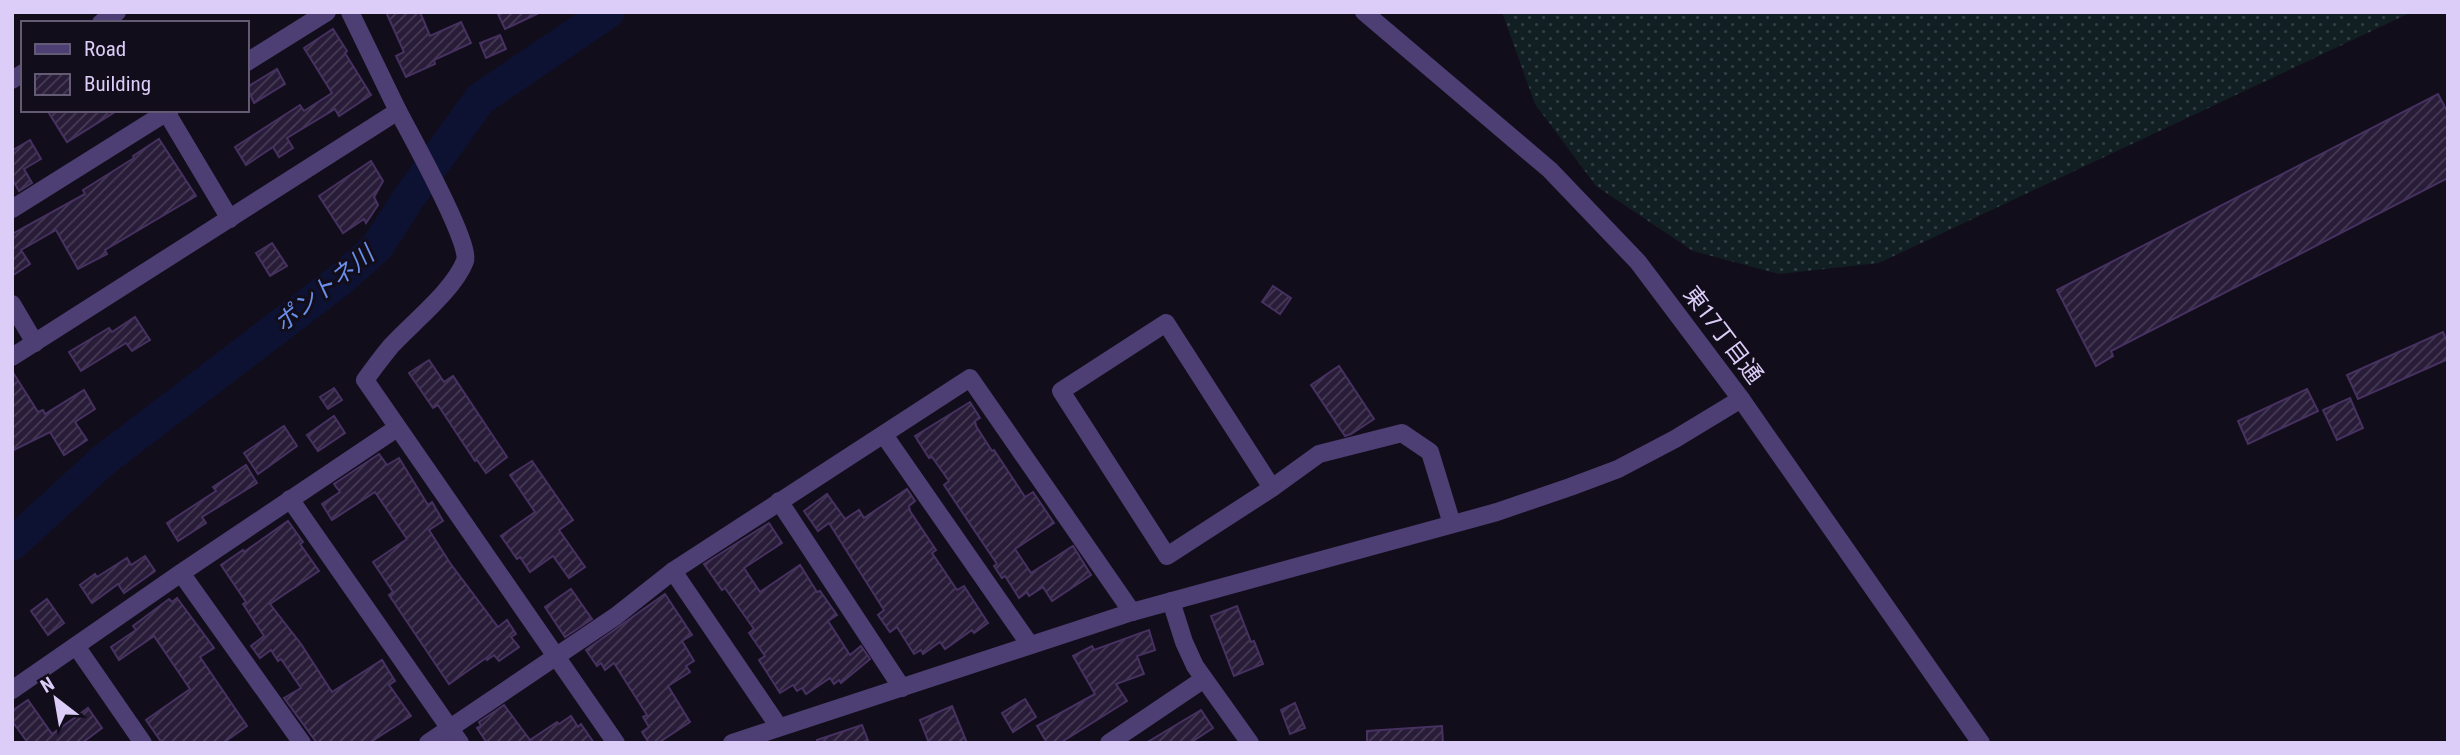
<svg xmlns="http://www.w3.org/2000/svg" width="2460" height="755" font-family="'Roboto Condensed','Noto Sans JP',sans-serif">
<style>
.grass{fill:url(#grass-dots)}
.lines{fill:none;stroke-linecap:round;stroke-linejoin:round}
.river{stroke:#0e1232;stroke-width:33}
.building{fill:url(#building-hatch);stroke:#463161;stroke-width:2}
.minor{stroke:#4d3e73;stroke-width:18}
.labels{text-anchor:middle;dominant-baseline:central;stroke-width:6;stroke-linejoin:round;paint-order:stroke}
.street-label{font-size:23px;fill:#dccdf8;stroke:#120d1a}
.water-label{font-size:24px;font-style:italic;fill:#698fea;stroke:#120d1a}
</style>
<defs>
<pattern id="grass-dots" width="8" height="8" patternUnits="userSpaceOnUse" patternTransform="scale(1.75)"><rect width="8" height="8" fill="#111f23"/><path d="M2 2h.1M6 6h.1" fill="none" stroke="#333e44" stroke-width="1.8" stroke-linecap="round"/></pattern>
<pattern id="building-hatch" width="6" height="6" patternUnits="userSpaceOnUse" patternTransform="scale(1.75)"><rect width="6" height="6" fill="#281c38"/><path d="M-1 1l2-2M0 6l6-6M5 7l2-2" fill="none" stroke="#473c56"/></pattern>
</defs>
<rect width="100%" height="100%" fill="#120d1a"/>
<path class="grass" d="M 1502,12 L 2412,12 L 1879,263 L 1779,274 L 1693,251 L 1596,186 L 1535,104 Z"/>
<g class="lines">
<path class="river" d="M 12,544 L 105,459 L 340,280 L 377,247 L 408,199 L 480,99 L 608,12"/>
</g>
<g class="building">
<path d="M 386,12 L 420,12 L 430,36 L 461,22 L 471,43 L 434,60 L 435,64 L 406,77 L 396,56 L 404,52 Z"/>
<path d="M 497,12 L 541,12 L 505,29 Z"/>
<path d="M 333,29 L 347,51 L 345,53 L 371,95 L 339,116 L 335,109 L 287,138 L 293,148 L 279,157 L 273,147 L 246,165 L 235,147 L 300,105 L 304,111 L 332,93 L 304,48 Z"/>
<path d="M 500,35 L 506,49 L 486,58 L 480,43 Z"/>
<path d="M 277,69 L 285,84 L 254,103 L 247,87 Z"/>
<path d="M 2438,94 L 2448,113 L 2448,178 L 2111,351 L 2113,356 L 2096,366 L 2057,290 Z"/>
<path d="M 47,110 L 118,110 L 67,142 Z"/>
<path d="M 159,139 L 196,196 L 105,250 L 107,254 L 78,269 L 56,230 L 21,250 L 30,264 L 12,276 L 12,234 L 85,194 L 83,190 L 134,158 L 133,156 Z"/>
<path d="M 30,140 L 41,159 L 24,169 L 32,183 L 19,191 L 12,179 L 12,148 L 13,150 Z"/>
<path d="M 371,161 L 383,181 L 374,197 L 378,205 L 366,223 L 364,219 L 343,233 L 319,196 Z"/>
<path d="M 272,243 L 287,266 L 270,276 L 256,253 Z"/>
<path d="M 1273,286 L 1291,298 L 1280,314 L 1262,302 Z"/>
<path d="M 135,317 L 150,340 L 132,351 L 126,343 L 81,371 L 69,352 L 109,328 L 112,332 Z"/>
<path d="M 2443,332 L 2448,344 L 2448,359 L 2358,399 L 2347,375 Z"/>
<path d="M 429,360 L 444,382 L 453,376 L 507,457 L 486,473 L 477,460 L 475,461 L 438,405 L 433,408 L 409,373 Z"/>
<path d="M 1339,366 L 1374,419 L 1351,434 L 1345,436 L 1311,385 Z"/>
<path d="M 12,371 L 38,412 L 43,410 L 45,414 L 84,390 L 95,409 L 75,422 L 87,440 L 64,455 L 50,432 L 12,451 Z"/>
<path d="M 334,388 L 342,400 L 328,409 L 320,397 Z"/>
<path d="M 2307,389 L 2318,411 L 2248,444 L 2238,421 Z"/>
<path d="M 2350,398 L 2363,428 L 2337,440 L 2323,410 Z"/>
<path d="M 970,402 L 980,418 L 975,421 L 976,426 L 992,451 L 994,450 L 1025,497 L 1033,492 L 1054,523 L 1015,549 L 1031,573 L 1073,546 L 1091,575 L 1052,601 L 1043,587 L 1029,596 L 1027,592 L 1019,598 L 1005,576 L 1002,578 L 994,566 L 997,564 L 944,485 L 949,481 L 932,457 L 929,458 L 915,436 Z"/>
<path d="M 334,416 L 345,433 L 318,451 L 307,435 Z"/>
<path d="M 284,426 L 297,446 L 258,474 L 244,453 Z"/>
<path d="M 379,454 L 387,465 L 399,458 L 428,505 L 432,502 L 443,521 L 429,530 L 450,563 L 498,627 L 507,620 L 516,634 L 511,637 L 519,647 L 499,661 L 494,655 L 487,660 L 486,658 L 449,684 L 389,595 L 393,592 L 373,562 L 407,539 L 375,492 L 332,520 L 322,504 L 340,492 L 334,484 Z"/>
<path d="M 532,461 L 573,520 L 559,530 L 585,567 L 569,578 L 553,556 L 530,572 L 520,557 L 517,559 L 501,536 L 535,512 L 510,475 Z"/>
<path d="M 246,465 L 257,483 L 202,517 L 206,523 L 178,541 L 167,523 L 216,491 L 213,487 Z"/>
<path d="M 907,489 L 915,501 L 909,506 L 910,511 L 936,550 L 932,553 L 957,590 L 964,586 L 988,623 L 974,633 L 972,630 L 945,649 L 940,642 L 923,654 L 921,650 L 914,654 L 897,627 L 890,632 L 878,615 L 884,610 L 829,523 L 818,531 L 804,511 L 827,494 L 845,519 L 859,510 L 864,518 Z"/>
<path d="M 288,521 L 303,542 L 300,544 L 319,571 L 270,604 L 301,644 L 332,692 L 382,660 L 395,681 L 389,685 L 411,716 L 369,743 L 317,743 L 284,698 L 301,688 L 281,659 L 278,661 L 271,650 L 260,658 L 251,646 L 264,636 L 243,604 L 246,602 L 221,565 L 243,550 L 244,552 Z"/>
<path d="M 769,523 L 782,543 L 744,568 L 760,592 L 800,565 L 817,592 L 820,591 L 837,615 L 828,621 L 850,655 L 861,646 L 870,659 L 841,683 L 839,680 L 834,684 L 830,678 L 806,694 L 802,688 L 797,691 L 793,685 L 780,693 L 759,660 L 765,656 L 749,633 L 754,629 L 725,588 L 722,590 L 704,564 Z"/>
<path d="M 145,556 L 155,571 L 124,593 L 118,584 L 92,603 L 80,585 L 95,574 L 97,577 L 127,558 L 131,565 Z"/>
<path d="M 571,589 L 592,619 L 565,637 L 545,607 Z"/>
<path d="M 665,594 L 692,635 L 682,641 L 694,661 L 686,666 L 690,672 L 668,686 L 690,722 L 658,743 L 649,743 L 642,732 L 649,727 L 643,717 L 647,715 L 614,663 L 605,670 L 601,663 L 597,666 L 586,650 Z"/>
<path d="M 177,598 L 214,648 L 200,657 L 247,726 L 223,743 L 162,743 L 146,720 L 190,689 L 154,636 L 119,660 L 111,647 L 136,630 L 133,626 L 169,599 L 172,602 Z"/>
<path d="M 47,599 L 64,623 L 48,635 L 31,611 Z"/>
<path d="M 1237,606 L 1251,642 L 1254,641 L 1263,664 L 1234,676 L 1211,616 Z"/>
<path d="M 1149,630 L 1155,650 L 1137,656 L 1144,674 L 1116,684 L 1127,701 L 1060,743 L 1047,743 L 1037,726 L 1095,694 L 1073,656 L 1092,646 L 1094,650 Z"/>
<path d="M 1025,699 L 1036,717 L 1013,732 L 1002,713 Z"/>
<path d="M 28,700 L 52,734 L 88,708 L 102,728 L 82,743 L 28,743 L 12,721 L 12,711 Z"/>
<path d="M 1295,703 L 1305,728 L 1290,734 L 1281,710 Z"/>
<path d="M 504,705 L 530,740 L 557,722 L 559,724 L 571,716 L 578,727 L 581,724 L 594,743 L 487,743 L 477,728 L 481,726 L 479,722 Z"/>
<path d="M 952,706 L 967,743 L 929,743 L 920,720 Z"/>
<path d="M 1201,710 L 1213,728 L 1190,743 L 1146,743 Z"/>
<path d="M 862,725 L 869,743 L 817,743 L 817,740 Z"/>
<path d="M 1442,726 L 1443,743 L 1367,743 L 1367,731 Z"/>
</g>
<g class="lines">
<g class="minor">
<path d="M 1364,12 L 1550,170 L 1638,262 L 1741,399 L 1981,743"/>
<path d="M 101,23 L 117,12"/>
<path d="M 247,62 L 327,12"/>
<path d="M 12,80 L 23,73"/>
<path d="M 165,110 L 230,219"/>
<path d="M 398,111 C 409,132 472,245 465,261 C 454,290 412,323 391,346 C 382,357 373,369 365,380 L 616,743"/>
<path d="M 12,209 L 170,110"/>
<path d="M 12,304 L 35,343"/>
<path d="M 1166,323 L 1272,488 L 1167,556 L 1061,391 Z"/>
<path d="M 12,357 L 398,111 L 350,12"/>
<path d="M 884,435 L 1030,645"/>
<path d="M 1272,488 L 1319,454 L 1402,433 L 1430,452 L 1452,524"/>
<path d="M 290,499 L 460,743"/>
<path d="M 779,501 L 902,688"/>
<path d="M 673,571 L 779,727"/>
<path d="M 181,573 L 302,743"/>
<path d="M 1171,601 L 1184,642 L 1195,666 L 1250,743"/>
<path d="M 76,646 L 143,743"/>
<path d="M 12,690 L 181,573 L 397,428"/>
<path d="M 428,743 L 616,616 L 673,571 L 970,378 L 1132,612"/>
<path d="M 732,743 L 1132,612 L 1497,512 L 1570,487 L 1618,469 L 1675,439 L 1741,399"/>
<path d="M 1109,743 L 1204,679"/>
</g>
</g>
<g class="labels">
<g class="street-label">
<text transform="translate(1723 335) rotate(53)">東17丁目通</text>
</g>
<g class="water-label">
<text transform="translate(324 289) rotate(-39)">ポントネ川</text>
</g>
</g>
<rect width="2460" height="755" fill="none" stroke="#dccdf8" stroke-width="28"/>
<rect x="21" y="21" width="228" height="91" fill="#120d1a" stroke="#635a73" stroke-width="2"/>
<rect x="35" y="44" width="35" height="10" fill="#4d3e73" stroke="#635a73" stroke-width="2"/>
<text x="84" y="56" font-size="21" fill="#dccdf8">Road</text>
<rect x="35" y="74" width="35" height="21" fill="url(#building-hatch)" stroke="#635a73" stroke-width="2"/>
<text x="84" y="91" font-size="21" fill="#dccdf8">Building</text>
<g transform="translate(56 699) rotate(329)" stroke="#120d1a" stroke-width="5" paint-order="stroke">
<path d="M0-5L12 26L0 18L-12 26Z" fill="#dccdf8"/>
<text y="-10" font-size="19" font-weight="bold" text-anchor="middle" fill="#dccdf8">N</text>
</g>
</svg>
